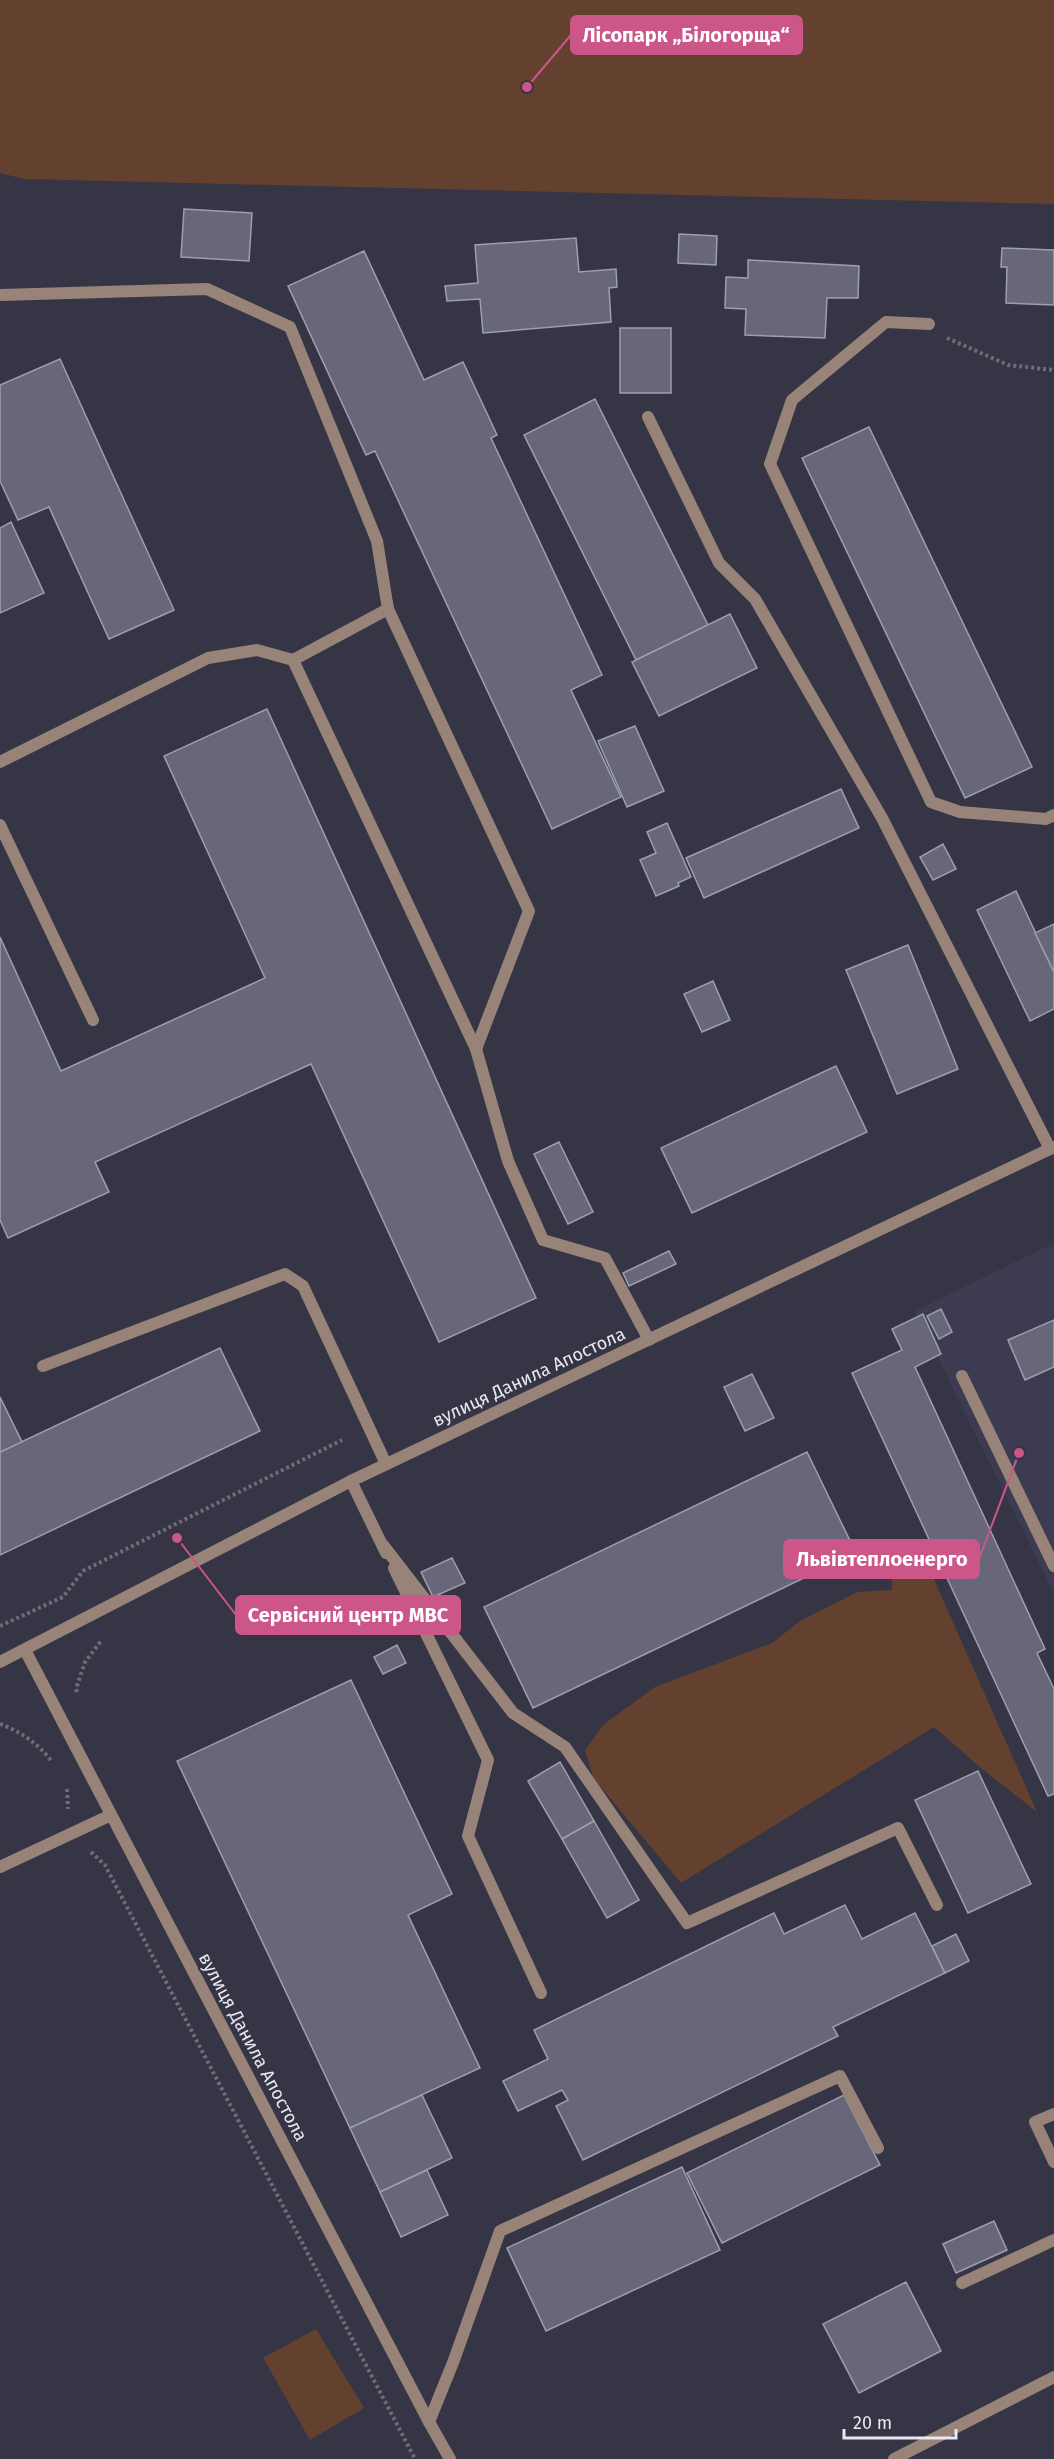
<svg xmlns="http://www.w3.org/2000/svg" width="1054" height="2459" font-family="'Fira Sans',sans-serif">
<style>
.built{fill:#3c3b52}
.green{fill:#63412e}
.building{fill:#686779;stroke:#9e9eb1;stroke-width:1.5}
.lines{fill:none;stroke-linecap:round;stroke-linejoin:round}
.path{stroke:#6c6c7a;stroke-width:4;stroke-dasharray:3 3;stroke-linecap:butt}
.lane{stroke:#978378;stroke-width:12}
.street{stroke:#978378;stroke-width:12}
.labels{text-anchor:middle;dominant-baseline:central;stroke-width:4.5;stroke-linejoin:round;paint-order:stroke}
.street-label{font-size:18px;fill:#e8e8f3;stroke:#353545}
.leader{fill:none;stroke:#cd5689;stroke-width:2}
.callout-dot{fill:#cd5689;stroke:#353545;stroke-width:2}
.callout{fill:#cd5689;stroke:#cd5689;stroke-width:2}
.callout-label{font-size:20px;text-anchor:middle;font-weight:bold;fill:#fff}
</style>
<rect width="100%" height="100%" fill="#353545"/>
<path class="built" d="M 1054,1243 L 1054,1594 L 915,1311 Z"/>
<g class="green">
<path d="M 0,0 L 1054,0 L 1054,204 L 24,179 L 0,173 Z"/>
<path d="M 924,1557 L 1037,1812 L 981,1768 L 934,1727 L 681,1883 L 594,1779 L 585,1750 L 603,1725 L 655,1687 L 772,1643 L 800,1621 L 857,1592 L 892,1590 L 892,1559 Z"/>
<path d="M 316,2329 L 364,2408 L 310,2440 L 263,2358 Z"/>
</g>
<g class="building">
<path d="M 184,209 L 252,213 L 249,261 L 181,257 Z"/>
<path d="M 679,234 L 717,236 L 716,265 L 678,263 Z"/>
<path d="M 576,238 L 579,272 L 616,269 L 617,287 L 609,288 L 611,322 L 483,333 L 480,299 L 447,301 L 445,286 L 478,283 L 475,245 Z"/>
<path d="M 1002,248 L 1054,250 L 1054,305 L 1006,303 L 1007,267 L 1001,267 Z"/>
<path d="M 364,251 L 424,380 L 463,362 L 497,435 L 491,438 L 602,675 L 571,690 L 621,797 L 552,829 L 375,451 L 366,455 L 288,286 Z"/>
<path d="M 748,260 L 859,266 L 858,298 L 827,298 L 825,338 L 745,335 L 746,309 L 725,308 L 726,277 L 748,278 Z"/>
<rect x="620" y="328" width="51" height="65"/>
<path d="M 60,359 L 174,610 L 109,639 L 49,507 L 18,520 L 0,481 L 0,385 Z"/>
<path d="M 595,399 L 708,625 L 636,660 L 524,435 Z"/>
<path d="M 869,427 L 1032,767 L 965,798 L 802,458 Z"/>
<path d="M 11,522 L 44,593 L 0,613 L 0,528 Z"/>
<path d="M 730,614 L 757,668 L 659,716 L 632,662 Z"/>
<path d="M 267,709 L 536,1298 L 439,1342 L 311,1064 L 95,1162 L 109,1192 L 8,1238 L 0,1220 L 0,937 L 61,1071 L 265,978 L 164,756 Z"/>
<path d="M 635,726 L 664,791 L 627,807 L 598,741 Z"/>
<path d="M 841,789 L 859,828 L 704,898 L 686,858 Z"/>
<path d="M 667,823 L 691,877 L 678,883 L 679,886 L 656,896 L 640,860 L 656,853 L 647,832 Z"/>
<path d="M 943,844 L 956,869 L 933,880 L 920,857 Z"/>
<path d="M 1016,891 L 1054,972 L 1054,1009 L 1030,1021 L 977,910 Z"/>
<path d="M 1054,924 L 1054,972 L 1035,933 Z"/>
<path d="M 908,945 L 958,1069 L 897,1094 L 846,970 Z"/>
<path d="M 713,981 L 730,1020 L 702,1032 L 684,994 Z"/>
<path d="M 836,1066 L 867,1132 L 692,1213 L 661,1148 Z"/>
<path d="M 559,1142 L 593,1212 L 568,1224 L 534,1154 Z"/>
<path d="M 669,1251 L 676,1264 L 629,1286 L 623,1273 Z"/>
<path d="M 941,1309 L 952,1332 L 939,1339 L 927,1316 Z"/>
<path d="M 923,1314 L 941,1354 L 915,1367 L 1045,1649 L 1037,1653 L 1054,1689 L 1054,1794 L 1048,1796 L 852,1373 L 902,1350 L 892,1329 Z"/>
<path d="M 1054,1320 L 1054,1367 L 1025,1380 L 1008,1340 Z"/>
<path d="M 220,1348 L 260,1431 L 0,1555 L 0,1452 Z"/>
<path d="M 752,1374 L 774,1418 L 745,1431 L 724,1387 Z"/>
<path d="M 0,1397 L 22,1442 L 0,1452 Z"/>
<path d="M 807,1452 L 856,1553 L 533,1708 L 484,1607 Z"/>
<path d="M 452,1558 L 465,1583 L 433,1597 L 421,1572 Z"/>
<path d="M 397,1645 L 406,1663 L 383,1674 L 374,1657 Z"/>
<path d="M 351,1680 L 452,1894 L 408,1915 L 480,2068 L 350,2128 L 177,1761 Z"/>
<path d="M 560,1762 L 594,1821 L 562,1839 L 528,1781 Z"/>
<path d="M 978,1771 L 1031,1884 L 968,1913 L 915,1800 Z"/>
<path d="M 594,1821 L 639,1900 L 607,1918 L 562,1839 Z"/>
<path d="M 845,1905 L 862,1939 L 915,1913 L 945,1973 L 833,2027 L 838,2036 L 583,2160 L 556,2106 L 568,2100 L 562,2090 L 518,2111 L 503,2081 L 548,2059 L 534,2030 L 774,1913 L 784,1934 Z"/>
<path d="M 956,1934 L 969,1961 L 945,1973 L 932,1946 Z"/>
<path d="M 422,2095 L 452,2158 L 380,2192 L 350,2128 Z"/>
<path d="M 844,2095 L 880,2165 L 722,2243 L 687,2173 Z"/>
<path d="M 682,2167 L 720,2250 L 546,2331 L 507,2248 Z"/>
<path d="M 427,2170 L 448,2215 L 401,2237 L 380,2192 Z"/>
<path d="M 994,2221 L 1007,2250 L 956,2273 L 943,2244 Z"/>
<path d="M 906,2282 L 941,2351 L 859,2393 L 823,2324 Z"/>
</g>
<g class="lines">
<g class="path">
<path d="M 947,338 L 1008,365 L 1054,370"/>
<path d="M 0,1626 L 63,1597 L 83,1571 L 342,1440"/>
<path d="M 77,1692 L 76,1689 L 85,1662 L 101,1641"/>
<path d="M 0,1724 C 20,1731 39,1744 52,1762"/>
<path d="M 67,1789 L 68,1809"/>
<path d="M 91,1852 L 105,1865 L 415,2459"/>
</g>
<g class="lane">
<path d="M 0,295 L 207,289 L 290,327 L 377,541 L 388,609 L 293,660"/>
<path d="M 929,324 L 886,322 L 792,400 L 770,464 L 931,802 L 960,812 L 1046,819 L 1054,815"/>
<path d="M 648,417 L 719,563 L 755,599 L 882,818 L 1050,1149"/>
<path d="M 388,609 L 529,911 L 476,1049"/>
<path d="M 0,762 L 208,658 L 257,650 L 293,660 L 476,1049 L 508,1161 L 543,1240 L 605,1258 L 649,1340"/>
<path d="M 0,825 L 93,1020"/>
<path d="M 43,1366 L 285,1274 L 303,1286 L 386,1464"/>
<path d="M 962,1376 L 1054,1566"/>
<path d="M 351,1481 L 386,1553"/>
<path d="M 383,1545 L 513,1713 L 565,1747 L 687,1923 L 898,1828 L 937,1905"/>
<path d="M 394,1568 L 488,1760 L 468,1836 L 541,1993"/>
<path d="M 0,1867 L 111,1815"/>
<path d="M 1054,2114 L 1035,2122 L 1054,2162"/>
<path d="M 962,2283 L 1054,2240"/>
<path d="M 429,2422 L 454,2360 L 500,2231 L 840,2076 L 878,2148"/>
<path d="M 894,2459 L 1054,2377"/>
</g>
<g class="street">
<path d="M 25,1650 L 429,2422 L 450,2459"/>
<path d="M 0,1662 L 351,1481 L 1054,1147"/>
</g>
</g>
<g class="labels">
<g class="street-label">
<text transform="translate(529 1377) rotate(-25)">вулиця Данила Апостола</text>
<text transform="translate(253 2047) rotate(62)">вулиця Данила Апостола</text>
</g>
</g>
<path class="leader" d="M527 87L571 35M1019 1453L979 1559M177 1538L236 1615"/>
<g class="callout-dot">
<circle cx="527" cy="87" r="6"/>
<circle cx="1019" cy="1453" r="6"/>
<circle cx="177" cy="1538" r="6"/>
</g>
<g class="callout">
<rect x="571" y="16" width="231" height="38" rx="6"/>
<rect x="784" y="1540" width="195" height="38" rx="6"/>
<rect x="236" y="1596" width="224" height="38" rx="6"/>
</g>
<g class="callout-label">
<text x="686" y="42">Лісопарк „Білогорща“</text>
<text x="882" y="1566">Львівтеплоенерго</text>
<text x="348" y="1622">Сервісний центр МВС</text>
</g>
<path d="M844 2429v9h112v-9" fill="none" stroke="#e8e8f3" stroke-width="3"/>
<text x="853" y="2429" font-size="18" fill="#e8e8f3" stroke="#353545" stroke-width="4.5" paint-order="stroke">20 m</text>
</svg>
